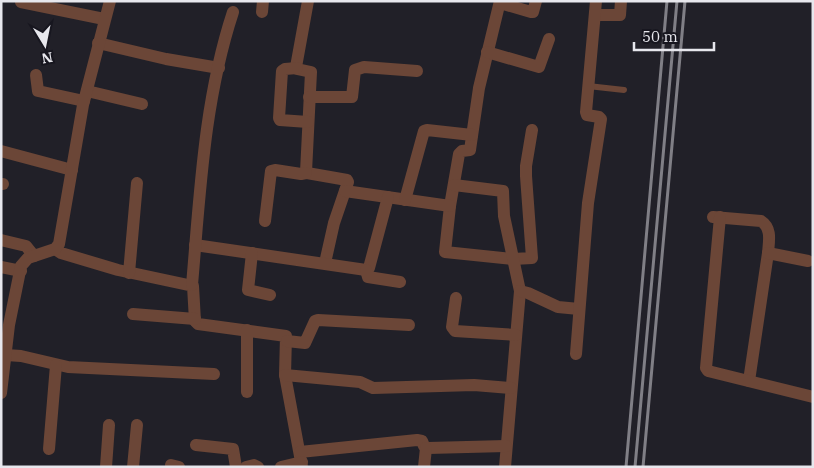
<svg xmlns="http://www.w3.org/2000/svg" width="814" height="468" font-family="'IBM Plex Serif',serif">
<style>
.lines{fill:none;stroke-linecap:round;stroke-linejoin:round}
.lane{stroke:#6b4637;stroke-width:6}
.street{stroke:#6b4637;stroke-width:12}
.rail{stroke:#807f86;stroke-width:3}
</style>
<rect width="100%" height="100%" fill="#212028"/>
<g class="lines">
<path class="lane" d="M 588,86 L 624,90"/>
<g class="street">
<path d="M 308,1 L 296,67 L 297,69 L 311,72 L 306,172 L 307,173 L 347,180 L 348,182 L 334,223 L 325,263"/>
<path d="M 500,1 L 479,88 L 470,150 L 462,151 L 459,154 L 450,206 L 445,252 L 513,259 L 532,258 L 526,176 L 526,166 L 532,130"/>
<path d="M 21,2 L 104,19"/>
<path d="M 500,3 L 531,12 L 533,12 L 536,1"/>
<path d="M 262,12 L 263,1"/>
<path d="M 595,15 L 620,15 L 621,1"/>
<path d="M 98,43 L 166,59 L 219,68"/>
<path d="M 487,52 L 539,67 L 549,39"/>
<path d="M 297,68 L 285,69 L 282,71 L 279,118 L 280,120 L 308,122"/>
<path d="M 36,75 L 38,91 L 84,101"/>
<path d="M 87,91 L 142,104"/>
<path d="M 309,97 L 352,97 L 355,70 L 364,67 L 417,71"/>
<path d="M 1,151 L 72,170"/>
<path d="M 1,184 L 3,184"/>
<path d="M 454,185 L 503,191 L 504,216 L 520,291 L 505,467"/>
<path d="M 345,191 L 450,206"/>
<path d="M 405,200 L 424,131 L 427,130 L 472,135"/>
<path d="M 713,217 L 761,221 C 772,228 769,241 768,253 L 749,381"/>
<path d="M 720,217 L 706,368 L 708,371 L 813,397"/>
<path d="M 265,221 L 271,171 L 275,170 L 301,174 L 306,173"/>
<path d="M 1,240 L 26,246 L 34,256"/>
<path d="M 195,245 L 366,270 L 369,268 L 388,197"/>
<path d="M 55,249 L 61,253 L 118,270 L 193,286 L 195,321 L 198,324 L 286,336 L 285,375 L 302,467"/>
<path d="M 252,253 L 248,290 L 270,295"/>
<path d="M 768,253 L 808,261"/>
<path d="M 1,267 L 21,271"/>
<path d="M 366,270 L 368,277 L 400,282"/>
<path d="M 129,273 L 137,183"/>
<path d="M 192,285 C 200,193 204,100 233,12"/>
<path d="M 520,291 L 528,293 L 558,307 L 579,309"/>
<path d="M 456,298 L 452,327 L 455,331 L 516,335"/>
<path d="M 133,314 L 195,319"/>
<path d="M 247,330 L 247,392"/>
<path d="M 287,341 L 305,343 L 315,321 L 318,320 L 409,325"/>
<path d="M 576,354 L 588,203 L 601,119 L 599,117 L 587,115 L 586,112 L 596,1"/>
<path d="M 6,355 L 21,356 L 68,367 L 214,374"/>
<path d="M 285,375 L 360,382 L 373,388 L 474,385 L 511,388"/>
<path d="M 1,393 L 9,325 L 21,266 L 28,258 L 55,249 L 59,244 L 83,105 L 110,1"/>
<path d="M 196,445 L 233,449 L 236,467"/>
<path d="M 49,449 L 56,365"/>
<path d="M 300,452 L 417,440 L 422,441 L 424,446 L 428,448 L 506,446"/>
<path d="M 171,465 L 179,467"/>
<path d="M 106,467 L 109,425"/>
<path d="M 133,467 L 137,425"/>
<path d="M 246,467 L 254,465 L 258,467"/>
<path d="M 281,467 L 302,462"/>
<path d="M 424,467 L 426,448"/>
</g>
<g class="rail">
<path d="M 626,467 L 667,1"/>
<path d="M 635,467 L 677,1"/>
<path d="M 643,467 L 685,1"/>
</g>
</g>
<rect width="814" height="468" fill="none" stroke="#e7e7ed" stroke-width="5"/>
<g transform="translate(45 45) rotate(170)" stroke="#17161f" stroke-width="4" paint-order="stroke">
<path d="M0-4L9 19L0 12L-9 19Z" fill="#e7e7ed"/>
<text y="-8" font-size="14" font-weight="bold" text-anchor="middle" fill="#e7e7ed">N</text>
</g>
<path d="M634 42v8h80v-8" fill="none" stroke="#e7e7ed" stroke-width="2.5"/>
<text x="642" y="42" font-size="15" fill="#e7e7ed" stroke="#17161f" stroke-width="4" paint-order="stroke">50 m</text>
</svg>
